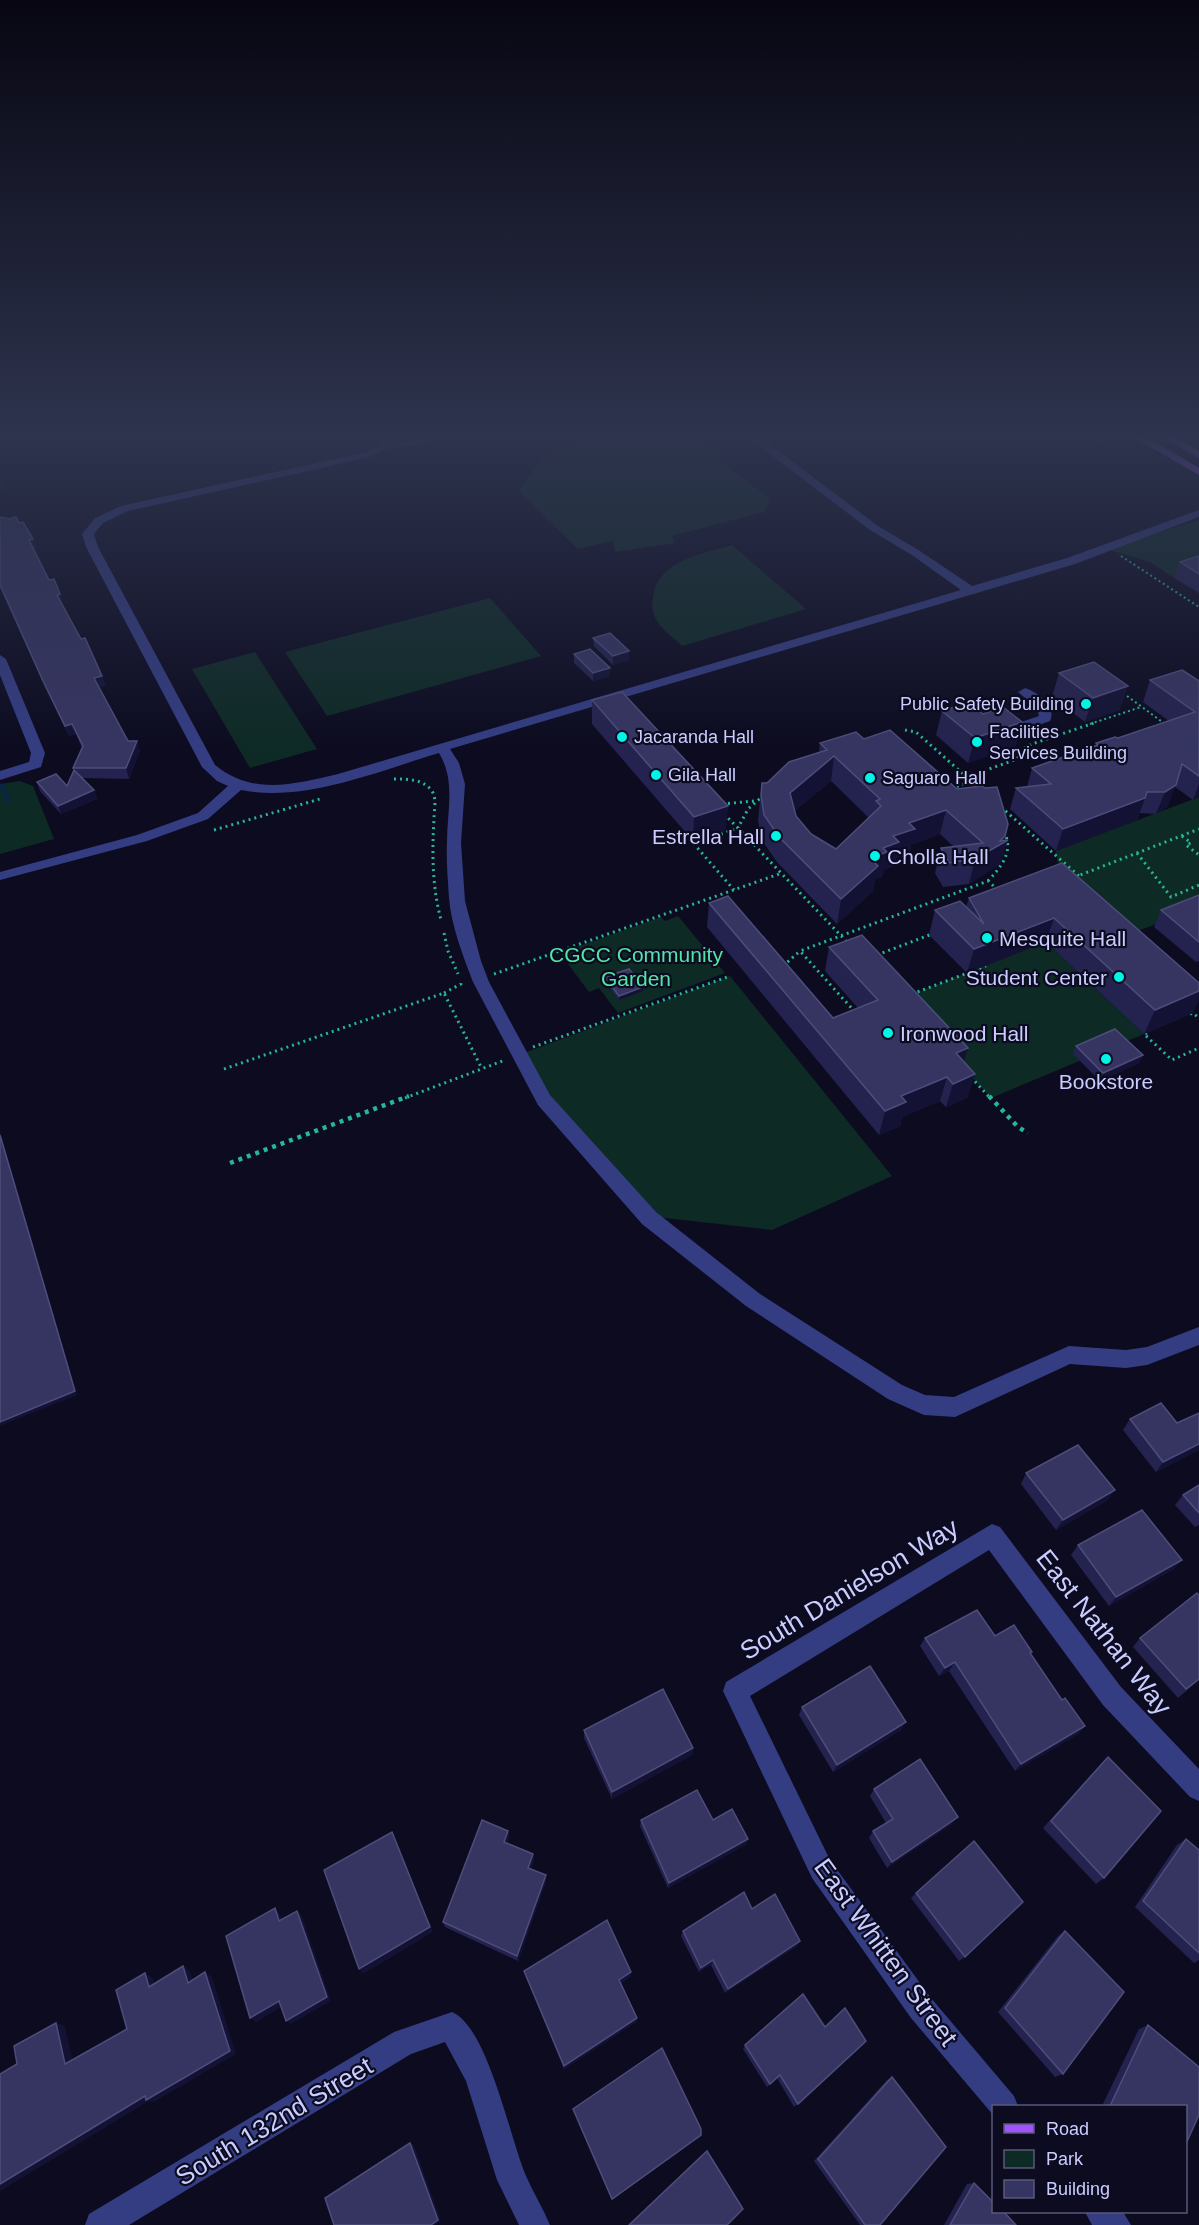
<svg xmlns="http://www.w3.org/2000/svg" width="1199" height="2225" font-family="Arial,sans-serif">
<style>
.green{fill:#0e2a25}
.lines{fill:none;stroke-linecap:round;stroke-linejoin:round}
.stream-far1{stroke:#082642;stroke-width:4}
.stream{stroke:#082642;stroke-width:5}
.path-far2{stroke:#27b697;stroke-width:2;stroke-dasharray:2 3;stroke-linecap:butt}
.path-far1{stroke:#27b697;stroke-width:3;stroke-dasharray:2 4;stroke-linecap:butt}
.path{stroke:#27b697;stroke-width:4.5;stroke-dasharray:4 5;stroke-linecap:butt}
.minor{fill:#343d82;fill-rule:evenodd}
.major{fill:#a251ff;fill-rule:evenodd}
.wall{fill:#24234f;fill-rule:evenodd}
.shaded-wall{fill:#131234}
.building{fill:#363562;stroke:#4d4d7b;stroke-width:1.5;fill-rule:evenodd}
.poi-dot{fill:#00f5e7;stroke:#0c0b20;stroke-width:2}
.labels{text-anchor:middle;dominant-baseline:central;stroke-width:4.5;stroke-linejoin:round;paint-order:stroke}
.far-poi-label{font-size:18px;fill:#cacdff;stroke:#0c0b20;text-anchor:start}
.poi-label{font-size:21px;fill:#cacdff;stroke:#0c0b20;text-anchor:start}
.park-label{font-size:21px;fill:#51e5a8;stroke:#0c0b20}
.near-street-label{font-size:26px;fill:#cacdff;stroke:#0c0b20}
</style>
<rect width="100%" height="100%" fill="#0c0b20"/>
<g class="green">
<path d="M 609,438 L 675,438 L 687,444 L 697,441 L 725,455 L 718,459 L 770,499 L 764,512 L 672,536 L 675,543 L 615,552 L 613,541 L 578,549 L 522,495 L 520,489 L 543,458 L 566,448 Z"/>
<path d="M 1199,520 L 1199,571 L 1174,578 L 1150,562 L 1106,549 Z"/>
<path d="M 732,545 L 806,609 L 682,646 C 675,639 665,632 659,624 C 653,616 651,606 653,597 C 658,560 702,554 732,545 Z"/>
<path d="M 490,598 L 541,656 L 327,716 L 285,652 Z"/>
<path d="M 255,652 L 317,749 L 250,768 L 192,669 Z"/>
<path d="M 20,781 L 33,786 L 54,839 L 0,854 L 0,784 Z"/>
<path d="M 1199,797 L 1199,908 L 1116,939 L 1061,889 L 1056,851 Z"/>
<path d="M 678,916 L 725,973 L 618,1013 L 599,988 L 589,992 L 560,953 L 661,917 L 665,921 Z"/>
<path d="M 1046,942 L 1144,1034 L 991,1098 L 900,999 Z"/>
<path d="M 730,976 L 892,1176 L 772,1230 L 647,1216 L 544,1100 L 519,1055 Z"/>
</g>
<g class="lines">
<path class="stream-far1" d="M 1098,440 L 1104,438"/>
<path class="stream" d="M 2,786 L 9,801"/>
<g class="path-far2">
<path d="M 1121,556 L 1199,607"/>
<path d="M 1123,693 L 1165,724"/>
<path d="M 1090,724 L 1141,707"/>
</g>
<g class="path-far1">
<path d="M 1163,723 L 1167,726"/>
<path d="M 905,730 L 916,732 L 979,788"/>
<path d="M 967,777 L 1017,759 L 1023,749 L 1032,744 L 1094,723"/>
<path d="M 394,779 C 408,779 423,779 432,791 C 437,799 434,810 434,819 C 432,853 432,886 441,920"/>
<path d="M 951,788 L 972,782"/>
<path d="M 764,795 L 748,809 L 738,828 L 848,943"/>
<path d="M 722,804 L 754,801"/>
<path d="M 1001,807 L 1079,876"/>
<path d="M 724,814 L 738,828 L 694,844 L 734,890"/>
<path d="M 214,830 L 320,799"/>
<path d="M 1182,836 L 1191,843 L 1186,845 L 1199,855"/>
<path d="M 1137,853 L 1171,897 L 1199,885"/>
<path d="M 1075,877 L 1199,829"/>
<path d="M 988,881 C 1002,866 1015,850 1003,830"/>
<path d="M 444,933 L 448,951 L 458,974"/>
<path d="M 877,955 L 932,934"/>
<path d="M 783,966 L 800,951"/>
<path d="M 494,974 L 782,873"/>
<path d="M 444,993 L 461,984 L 461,981"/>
<path d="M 912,994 L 986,966"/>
<path d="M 855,1012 L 800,951 L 988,881 L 998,890"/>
<path d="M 1190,1014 L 1193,1013 L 1199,1018"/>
<path d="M 1147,1033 L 1144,1034 L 1172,1060 L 1199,1048"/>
<path d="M 533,1047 L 730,976"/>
<path d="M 224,1069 L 444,993 L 482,1069"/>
<path d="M 971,1077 L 990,1098"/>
<path d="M 405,1098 L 505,1060"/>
</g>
<g class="path">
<path d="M 989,1096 L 1018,1127 L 1028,1133"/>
<path d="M 230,1163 L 409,1096"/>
</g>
<g class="minor">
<path d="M 380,438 L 390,438 L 390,442 L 442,438 L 417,446 L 387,448 L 370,457 L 128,511 L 103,523 L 94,534 L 98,547 L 215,765 C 253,796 294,784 338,774 L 961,590 L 912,555 L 870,530 L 749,438 L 761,438 L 878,526 L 920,551 L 972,586 L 1067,558 L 1199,510 L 1199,517 L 1075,564 L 450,749 L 459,763 L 465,784 L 461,843 L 465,901 L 481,961 L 489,982 L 550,1095 L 656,1212 L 760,1294 L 902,1385 L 925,1395 L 954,1397 L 1069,1346 L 1126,1350 L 1147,1347 L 1199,1327 L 1199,1345 L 1147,1365 L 1126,1368 L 1070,1364 L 955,1417 L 924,1415 L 888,1399 L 746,1306 L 642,1224 L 538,1105 L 473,982 C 463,956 451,925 449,898 C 448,880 446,861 447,842 C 447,811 456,781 439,753 C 379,771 303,803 241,790 L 208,819 L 147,841 L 0,880 L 0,872 L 137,835 L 198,813 L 228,786 L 217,781 L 202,767 L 86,547 L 82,534 L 95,518 L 121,506 L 367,452 L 380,444 Z"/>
<path d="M 0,655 L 6,659 L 45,753 L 41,767 L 0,780 L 0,771 L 29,762 L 31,753 L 0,675 Z"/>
<path d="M 1025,688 C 1038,692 1057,707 1050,721 L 1016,733 L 1006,733 L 1004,730 L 1006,727 L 1039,716 L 1037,708 L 1018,692 Z"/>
<path d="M 992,1524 L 1000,1527 L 1121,1687 L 1199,1769 L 1199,1801 L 1190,1797 L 1103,1705 L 989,1550 L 750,1696 L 830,1860 L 931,1998 L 1014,2096 L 1018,2106 L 994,2106 L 994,2116 L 911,2018 L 812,1878 L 723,1691 L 726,1682 Z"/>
<path d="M 452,2012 C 488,2027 510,2139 526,2176 C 533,2192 543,2208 550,2225 L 519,2225 L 497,2180 L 466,2081 L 445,2042 L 411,2054 L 129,2225 L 85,2225 L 89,2214 L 394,2032 Z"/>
<path d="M 1085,2212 L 1123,2212 L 1131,2225 L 1092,2225 Z"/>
</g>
<g class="major">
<path d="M 1135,438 L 1148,438 L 1199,468 L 1199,475 Z"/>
<path d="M 1164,438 L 1177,438 L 1199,451 L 1199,458 Z"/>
</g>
</g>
<g class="wall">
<path d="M 0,517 L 19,523 L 36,548 L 34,549 L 49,580 L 60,594 L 63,604 L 62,604 L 106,686 L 99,687 L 128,741 L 140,751 L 129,779 L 82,778 L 94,790 L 97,799 L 61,814 L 40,791 L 37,782 L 67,786 L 74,770 L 73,768 L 82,748 L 76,734 L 69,736 L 47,691 L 0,587 Z"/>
<path d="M 1199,556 L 1199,593 L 1174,578 L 1180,562 Z"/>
<path d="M 593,638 L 629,660 L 613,665 L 594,646 Z"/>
<path d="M 574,654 L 610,676 L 593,681 L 574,663 Z"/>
<path d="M 1059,673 L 1120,710 L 1085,722 L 1052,697 Z"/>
<path d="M 1150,680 L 1199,681 L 1199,797 L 1193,800 L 1175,787 L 1167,807 L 1156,814 L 1139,813 L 1137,820 L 1056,851 L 1010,809 L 1016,788 L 1027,787 L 1032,768 L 1095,747 L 1096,743 L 1118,738 L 1169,721 L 1143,702 Z"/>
<path d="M 592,700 L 728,806 L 725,831 L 693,841 L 592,724 Z"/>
<path d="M 942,711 L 1016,746 L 968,763 L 936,735 Z"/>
<path d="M 864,739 L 1003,840 L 1000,864 L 969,884 L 943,887 L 935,873 L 941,848 L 954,847 L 940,834 L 911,845 L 910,853 L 896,858 L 894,866 L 883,870 L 882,877 L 875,879 L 873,891 L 837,924 L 777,862 L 761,839 L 758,820 L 762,783 L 767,783 L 819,752 L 820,743 ZM 831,781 L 869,818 L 836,849 L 811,834 L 796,816 L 794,811 Z"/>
<path d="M 1062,863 L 1193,1013 L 1144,1034 L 1046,942 L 967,973 L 929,935 L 935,910 L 966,907 L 969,898 Z"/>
<path d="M 1199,895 L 1199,961 L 1196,962 L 1154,927 L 1161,910 Z"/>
<path d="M 709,903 L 833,1018 L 858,1008 L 825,971 L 829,947 L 964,1062 L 975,1074 L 967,1098 L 946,1107 L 940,1101 L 902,1117 L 900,1126 L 879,1135 L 707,927 Z"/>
<path d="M 605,977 L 643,991 L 619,1000 L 605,982 Z"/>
<path d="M 1076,1046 L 1143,1055 L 1139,1063 L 1100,1081 L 1073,1054 Z"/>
<path d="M 1130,1419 L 1177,1423 L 1199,1450 L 1156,1472 L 1123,1430 Z"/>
<path d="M 1026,1473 L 1108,1500 L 1056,1530 L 1021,1484 Z"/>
<path d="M 1199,1485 L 1199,1525 L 1195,1527 L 1175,1505 L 1183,1495 Z"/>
<path d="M 1078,1545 L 1174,1569 L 1109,1606 L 1071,1555 Z"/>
<path d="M 995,1636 L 1030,1654 L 1062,1700 L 1085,1726 L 1078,1734 L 1015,1771 L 949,1671 L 939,1676 L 920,1646 L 925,1638 Z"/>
<path d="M 1140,1638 L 1199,1680 L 1178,1698 L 1133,1647 Z"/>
<path d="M 802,1707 L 901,1730 L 833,1772 L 799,1715 Z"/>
<path d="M 584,1730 L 693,1748 L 692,1755 L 612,1799 L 584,1738 Z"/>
<path d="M 1108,1757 L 1104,1878 L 1096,1884 L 1043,1828 L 1100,1765 Z"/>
<path d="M 874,1789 L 952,1824 L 887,1868 L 869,1838 L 873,1831 L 886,1823 L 870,1796 Z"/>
<path d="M 641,1820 L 713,1820 L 748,1839 L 745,1845 L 668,1888 L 640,1826 Z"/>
<path d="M 508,1831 L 509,1837 L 507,1843 L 533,1854 L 534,1860 L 531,1869 L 546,1875 L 546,1881 L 518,1961 L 445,1927 L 443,1922 Z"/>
<path d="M 1186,1839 L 1199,1850 L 1199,1960 L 1194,1963 L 1135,1907 L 1177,1845 Z"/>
<path d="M 916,1893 L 965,1957 L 959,1961 L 911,1898 Z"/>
<path d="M 752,1909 L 800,1941 L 797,1946 L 725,1993 L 711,1965 L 699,1972 L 681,1936 L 683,1931 Z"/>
<path d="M 1065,1931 L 1063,2074 L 1055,2077 L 998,2012 L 1058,1936 Z"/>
<path d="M 524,1971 L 631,1972 L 631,1976 L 621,1983 L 637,2018 L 636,2022 L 564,2069 Z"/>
<path d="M 803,1994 L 798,2104 L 794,2107 L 777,2078 L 767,2087 L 743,2049 L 745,2045 Z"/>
<path d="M 1148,2025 L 1185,2106 L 1102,2106 L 1139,2029 Z"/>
<path d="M 892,2077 L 880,2225 L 860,2225 L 814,2161 L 887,2080 Z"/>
<path d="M 974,2183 L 1016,2225 L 944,2225 L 967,2184 Z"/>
</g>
<g class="shaded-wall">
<path d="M 0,473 L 6,489 L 0,490 Z"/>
<path d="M 33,539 L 36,548 L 32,549 L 29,540 Z"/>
<path d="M 60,594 L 63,604 L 60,604 L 57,595 Z"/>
<path d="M 629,651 L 629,660 L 613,665 L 613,656 Z"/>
<path d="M 610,668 L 610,676 L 593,681 L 593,673 Z"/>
<path d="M 102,676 L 106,686 L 98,688 L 94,678 Z"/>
<path d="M 1128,686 L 1120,710 L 1085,722 L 1093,698 Z"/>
<path d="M 1022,722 L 1016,746 L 968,763 L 975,738 Z"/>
<path d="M 72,724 L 76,734 L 69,736 L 65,726 Z"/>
<path d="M 137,741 L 140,751 L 129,779 L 126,768 Z"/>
<path d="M 834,756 L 831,781 L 786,817 L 790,793 Z"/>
<path d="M 1199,784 L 1199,797 L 1193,800 Z"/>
<path d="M 1176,785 L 1167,807 L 1156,814 L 1165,792 Z"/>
<path d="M 94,790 L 97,799 L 61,814 L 58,806 Z"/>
<path d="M 1145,798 L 1137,820 L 1056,851 L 1063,829 Z"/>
<path d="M 728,806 L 725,831 L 693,841 L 694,817 Z"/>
<path d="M 946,810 L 940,834 L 911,845 L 910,853 L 896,858 L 894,866 L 883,870 L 882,877 L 875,879 L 873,891 L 837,924 L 841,899 L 870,858 L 909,823 Z"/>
<path d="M 1005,836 L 1003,843 L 1008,840 L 1000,864 L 969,884 L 975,859 L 1000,841 Z"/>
<path d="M 1054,918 L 1046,942 L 967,973 L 974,949 Z"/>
<path d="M 643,987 L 643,991 L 619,1000 L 619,996 Z"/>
<path d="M 1199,991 L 1199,1000 L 1193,1013 L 1144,1034 L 1155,1010 Z"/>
<path d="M 968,1048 L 961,1072 L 956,1053 Z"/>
<path d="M 1143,1055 L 1139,1063 L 1100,1081 L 1103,1073 Z"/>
<path d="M 975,1074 L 967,1098 L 946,1107 L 953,1084 Z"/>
<path d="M 947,1077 L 940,1101 L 902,1117 L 900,1126 L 879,1135 L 885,1111 L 901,1096 Z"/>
<path d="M 0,1131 L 77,1395 L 0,1426 Z"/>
<path d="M 1199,1444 L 1199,1450 L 1156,1472 L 1163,1462 Z"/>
<path d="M 1115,1490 L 1108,1500 L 1056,1530 L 1063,1520 Z"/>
<path d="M 1182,1560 L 1174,1569 L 1109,1606 L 1116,1597 Z"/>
<path d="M 955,1662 L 949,1671 L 939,1676 L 945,1668 Z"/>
<path d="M 906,1722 L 901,1730 L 833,1772 L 837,1765 Z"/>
<path d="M 1085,1726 L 1078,1734 L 1015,1771 L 1021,1764 Z"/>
<path d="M 693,1748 L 692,1755 L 612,1799 L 612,1792 Z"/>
<path d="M 958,1817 L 952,1824 L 887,1868 L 892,1862 Z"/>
<path d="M 508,1831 L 509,1837 L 505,1848 L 504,1842 Z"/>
<path d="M 392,1832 L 433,1932 L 363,1974 L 359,1969 Z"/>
<path d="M 748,1839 L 745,1845 L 668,1888 L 669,1883 Z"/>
<path d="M 533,1854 L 534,1860 L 529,1874 L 528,1868 Z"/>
<path d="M 546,1875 L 546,1881 L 518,1961 L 517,1956 Z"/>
<path d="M 275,1908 L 280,1914 L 284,1926 L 279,1921 Z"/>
<path d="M 297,1911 L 302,1916 L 331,2001 L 291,2024 L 286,2021 Z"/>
<path d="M 800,1941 L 797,1946 L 725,1993 L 728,1989 Z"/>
<path d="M 713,1960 L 711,1965 L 699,1972 L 701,1968 Z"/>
<path d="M 183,1966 L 190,1971 L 195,1987 L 188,1983 Z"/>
<path d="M 205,1972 L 212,1977 L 236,2054 L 154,2102 L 149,2101 L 0,2191 L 0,2184 Z"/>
<path d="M 631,1972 L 631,1976 L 619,1984 L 619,1980 Z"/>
<path d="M 145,1973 L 153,1978 L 156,1991 L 149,1987 Z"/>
<path d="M 279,2001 L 285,2005 L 256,2022 L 250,2018 Z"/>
<path d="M 637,2018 L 636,2022 L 564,2069 L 564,2066 Z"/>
<path d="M 56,2023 L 65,2026 L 74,2067 L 65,2064 Z"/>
<path d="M 410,2143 L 414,2145 L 441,2221 L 434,2225 L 431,2225 Z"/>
</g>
<g class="building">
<path d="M 0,517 L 9,519 L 16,517 L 19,523 L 23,522 L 33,539 L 29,540 L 49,580 L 54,579 L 60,594 L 57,595 L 81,639 L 85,638 L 102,676 L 94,678 L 128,741 L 137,741 L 126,768 L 73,768 L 83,746 L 72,724 L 65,726 L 43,681 L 0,585 Z"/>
<path d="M 1199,556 L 1199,574 L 1180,562 Z"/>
<path d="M 610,633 L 629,651 L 613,656 L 593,638 Z"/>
<path d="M 590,649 L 610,668 L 593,673 L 574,654 Z"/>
<path d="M 1094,662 L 1128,686 L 1093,698 L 1059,673 Z"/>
<path d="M 1182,670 L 1199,681 L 1199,776 L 1182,764 L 1176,785 L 1165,792 L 1147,792 L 1145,798 L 1063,829 L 1016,788 L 1051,784 L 1032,768 L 1098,745 L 1096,743 L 1115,737 L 1118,738 L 1195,712 L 1150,680 Z"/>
<path d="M 622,692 L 728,806 L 694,817 L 592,700 Z"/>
<path d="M 968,702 L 983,714 L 1003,707 L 1022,722 L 975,738 L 942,711 Z"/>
<path d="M 890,730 L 957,789 L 982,786 L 985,788 L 997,787 L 1008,824 L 1005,836 L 1000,841 L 1008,840 L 975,859 L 949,863 L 941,848 L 983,843 L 946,810 L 909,823 L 915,829 L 893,836 L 899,842 L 883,848 L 887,852 L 870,858 L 878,866 L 841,899 L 780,838 L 764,815 L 761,795 L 762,783 L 767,783 L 789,762 L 827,750 L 820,743 L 856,732 L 864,739 ZM 834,756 L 880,799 L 876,801 L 881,806 L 836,849 L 811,834 L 796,816 L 790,793 Z"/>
<path d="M 74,770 L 94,790 L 58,806 L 37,782 L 56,774 L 67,786 Z"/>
<path d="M 1062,863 L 1199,983 L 1199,991 L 1155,1010 L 1054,918 L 974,949 L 935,910 L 960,901 L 984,924 L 969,898 Z"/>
<path d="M 1199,895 L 1199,942 L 1161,910 Z"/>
<path d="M 728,896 L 833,1018 L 878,1000 L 829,947 L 862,935 L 968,1048 L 956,1053 L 975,1074 L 953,1084 L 947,1077 L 901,1096 L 906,1102 L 885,1111 L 709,903 Z"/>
<path d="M 629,969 L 643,987 L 619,996 L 605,977 Z"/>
<path d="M 1115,1029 L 1143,1055 L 1103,1073 L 1076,1046 Z"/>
<path d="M 0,1135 L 75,1391 L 0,1422 Z"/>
<path d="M 1161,1403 L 1177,1423 L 1199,1413 L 1199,1444 L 1163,1462 L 1130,1419 Z"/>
<path d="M 1078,1445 L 1115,1490 L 1063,1520 L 1026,1473 Z"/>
<path d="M 1199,1485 L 1199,1513 L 1183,1495 Z"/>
<path d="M 1142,1510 L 1182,1560 L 1116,1597 L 1078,1545 Z"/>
<path d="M 1197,1593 L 1199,1595 L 1199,1679 L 1186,1689 L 1140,1638 Z"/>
<path d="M 977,1610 L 995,1636 L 1014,1625 L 1032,1652 L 1030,1653 L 1062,1700 L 1065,1698 L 1085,1726 L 1021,1764 L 955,1662 L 945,1668 L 925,1638 Z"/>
<path d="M 870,1666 L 906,1722 L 837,1765 L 802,1707 Z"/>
<path d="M 663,1689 L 693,1748 L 612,1792 L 584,1730 Z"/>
<path d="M 1108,1757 L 1161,1811 L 1104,1878 L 1051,1821 Z"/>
<path d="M 920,1759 L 958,1817 L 892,1862 L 873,1831 L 893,1819 L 874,1789 Z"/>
<path d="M 697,1790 L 713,1820 L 732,1809 L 748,1839 L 669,1883 L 641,1820 Z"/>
<path d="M 482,1820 L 508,1831 L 504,1842 L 533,1854 L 528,1868 L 546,1875 L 517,1956 L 443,1922 Z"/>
<path d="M 392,1832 L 430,1927 L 359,1969 L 324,1870 Z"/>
<path d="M 1186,1839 L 1199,1850 L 1199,1953 L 1143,1901 Z"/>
<path d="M 974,1841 L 1023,1902 L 965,1957 L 916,1893 Z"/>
<path d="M 744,1892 L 752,1909 L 775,1894 L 800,1941 L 728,1989 L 713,1960 L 701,1968 L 683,1931 Z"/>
<path d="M 275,1908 L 279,1921 L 297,1911 L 327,1997 L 286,2021 L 279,2001 L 250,2018 L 226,1936 Z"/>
<path d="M 607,1920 L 631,1972 L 619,1980 L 637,2018 L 564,2066 L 524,1971 Z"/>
<path d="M 1065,1931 L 1124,1992 L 1063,2074 L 1005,2008 Z"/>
<path d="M 183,1966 L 188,1983 L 205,1972 L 230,2051 L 146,2100 L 145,2096 L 0,2184 L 0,2074 L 17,2064 L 14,2046 L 56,2023 L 65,2064 L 127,2029 L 116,1990 L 145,1973 L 149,1987 Z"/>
<path d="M 803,1994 L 825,2027 L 845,2008 L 866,2041 L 798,2104 L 780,2075 L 770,2084 L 745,2045 Z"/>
<path d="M 1148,2025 L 1199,2067 L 1199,2115 L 1185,2146 L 1185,2106 L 1110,2106 Z"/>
<path d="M 662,2048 L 701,2129 L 701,2135 L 612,2199 L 573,2109 Z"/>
<path d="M 892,2077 L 946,2147 L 880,2225 L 865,2225 L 818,2159 Z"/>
<path d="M 410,2143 L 438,2220 L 431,2225 L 334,2225 L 325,2198 Z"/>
<path d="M 707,2151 L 743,2209 L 727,2225 L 629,2225 Z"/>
<path d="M 974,2183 L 993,2202 L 993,2211 L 1003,2211 L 1016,2225 L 950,2225 Z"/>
</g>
<linearGradient id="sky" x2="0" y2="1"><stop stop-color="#070612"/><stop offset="0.58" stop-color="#2e344e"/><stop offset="1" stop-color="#2e344e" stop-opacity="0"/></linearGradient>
<rect width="1199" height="750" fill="url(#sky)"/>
<g class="poi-dot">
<circle cx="1086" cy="704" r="6"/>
<circle cx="622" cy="737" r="6"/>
<circle cx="977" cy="742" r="6"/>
<circle cx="656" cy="775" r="6"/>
<circle cx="870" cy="778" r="6"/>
<circle cx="776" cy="836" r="6"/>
<circle cx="875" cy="856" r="6"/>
<circle cx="987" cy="938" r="6"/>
<circle cx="1119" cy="977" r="6"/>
<circle cx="888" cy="1033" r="6"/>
<circle cx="1106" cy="1059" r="6"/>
</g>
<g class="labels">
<g class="far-poi-label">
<text x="1074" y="704" text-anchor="end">Public Safety Building</text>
<text x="989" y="732">Facilities<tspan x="989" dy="21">Services Building</tspan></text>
<text x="634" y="737">Jacaranda Hall</text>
<text x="668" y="775">Gila Hall</text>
<text x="882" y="778">Saguaro Hall</text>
</g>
<g class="poi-label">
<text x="764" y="836" text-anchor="end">Estrella Hall</text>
<text x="887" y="856">Cholla Hall</text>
<text x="999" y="938">Mesquite Hall</text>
<text x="1107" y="977" text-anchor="end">Student Center</text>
<text x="900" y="1033">Ironwood Hall</text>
<text x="1106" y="1081" text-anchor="middle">Bookstore</text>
</g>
<g class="park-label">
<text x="636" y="954">CGCC Community<tspan x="636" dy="24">Garden</tspan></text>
</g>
<g class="near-street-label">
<text transform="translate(849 1589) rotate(-31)">South Danielson Way</text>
<text transform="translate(1104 1632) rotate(52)">East Nathan Way</text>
<text transform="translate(886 1952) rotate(54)">East Whitten Street</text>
<text transform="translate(274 2121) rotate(-31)">South 132nd Street</text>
</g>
</g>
<rect x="992" y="2105" width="195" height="108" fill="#0c0b20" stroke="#585979" stroke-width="1.5"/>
<rect x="1004" y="2124" width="30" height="9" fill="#a251ff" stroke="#585979" stroke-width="1.5"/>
<text x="1046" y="2135" font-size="18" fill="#cacdff">Road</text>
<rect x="1004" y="2150" width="30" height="18" fill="#0e2a25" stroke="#585979" stroke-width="1.5"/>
<text x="1046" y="2165" font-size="18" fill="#cacdff">Park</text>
<rect x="1004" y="2180" width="30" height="18" fill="#363562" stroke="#585979" stroke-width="1.5"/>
<text x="1046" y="2195" font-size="18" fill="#cacdff">Building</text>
</svg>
